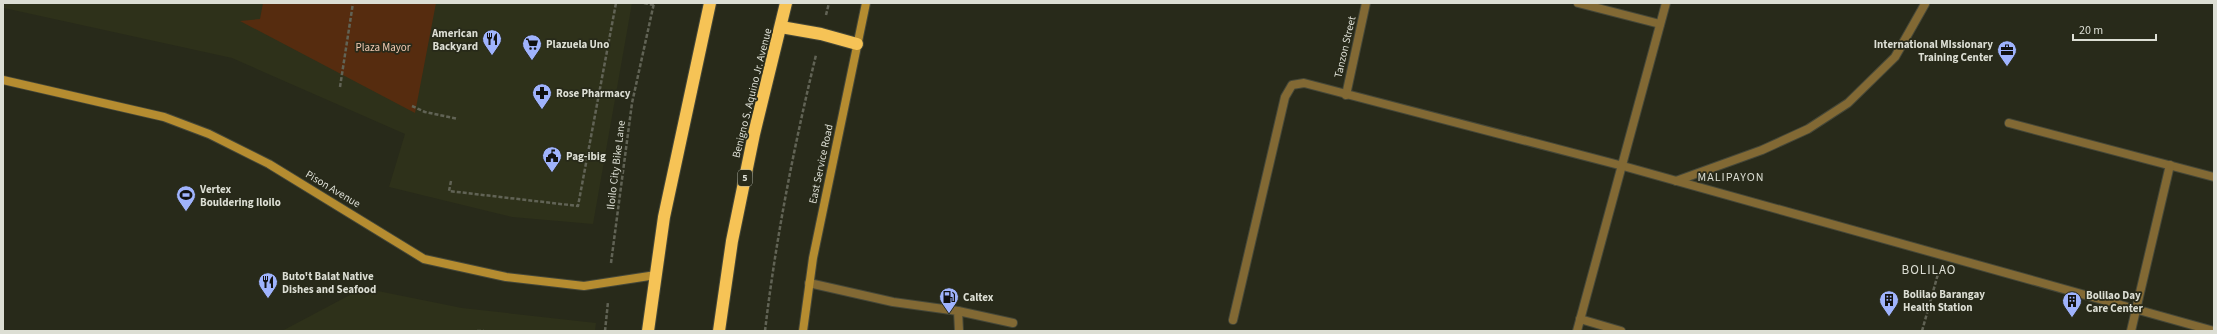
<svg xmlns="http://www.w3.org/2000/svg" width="2217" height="334" font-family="'Source Sans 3',sans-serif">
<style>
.built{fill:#2e311a}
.green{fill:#562c0f}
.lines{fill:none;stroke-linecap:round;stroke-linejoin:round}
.lane-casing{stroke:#454738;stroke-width:10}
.street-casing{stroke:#454738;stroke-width:10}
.secondary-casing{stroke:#454738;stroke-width:10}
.highway-casing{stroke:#454738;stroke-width:14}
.path{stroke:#616355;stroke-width:2.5;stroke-dasharray:4 2;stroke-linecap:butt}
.lane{stroke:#826934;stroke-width:8}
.street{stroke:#826934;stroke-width:8}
.secondary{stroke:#b58c30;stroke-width:8}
.highway{stroke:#f6c356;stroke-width:12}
.labels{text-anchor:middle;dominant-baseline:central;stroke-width:3.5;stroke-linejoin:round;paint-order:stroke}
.shield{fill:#282a1a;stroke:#a6a89c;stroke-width:1}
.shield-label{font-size:10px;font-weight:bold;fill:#dcded4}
.poi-label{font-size:11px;font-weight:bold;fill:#dcded4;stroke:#282a1a;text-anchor:start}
.park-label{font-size:11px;fill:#f2c9b1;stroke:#282a1a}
.street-label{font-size:11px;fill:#dcded4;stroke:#282a1a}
.neighbourhood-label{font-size:12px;letter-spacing:1px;fill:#dcded4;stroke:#282a1a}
.quarter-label{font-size:13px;letter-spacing:1px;fill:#dcded4;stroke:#282a1a}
</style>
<rect width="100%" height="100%" fill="#282a1a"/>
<g class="built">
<path d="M 5,3 L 632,3 L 593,224 L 512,217 L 389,187 L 405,134 L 232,58 L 4,8 Z"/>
<path d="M 363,288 L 462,308 L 596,323 L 595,331 L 282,331 Z"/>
</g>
<path class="green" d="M 263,3 L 436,3 L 415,113 L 240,21 L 260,19 Z"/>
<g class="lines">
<defs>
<g id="lane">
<path d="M 1676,181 L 1762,150 L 1808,129 L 1848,103 L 1895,57 L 1925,4"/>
<path d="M 809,283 L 893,302 L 958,311 L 959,331"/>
<path d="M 958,311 L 1013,323"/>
</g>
<g id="street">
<path d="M 1578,3 L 1660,24"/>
<path d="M 1346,95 L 1366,3"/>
<path d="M 2009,123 L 2214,177"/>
<path d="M 1580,319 L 1621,331"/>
<path d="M 1233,320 L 1285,97 L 1292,85 L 1304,83 L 1623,166 L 2214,331"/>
<path d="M 1577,331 L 1666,3"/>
<path d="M 2131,331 L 2170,165"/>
</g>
<g id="secondary">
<path d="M 3,80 L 164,117 L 209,134 L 269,164 L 424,259 L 506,277 L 584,286 L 656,275"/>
<path d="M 803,331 L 813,258 L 866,3"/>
</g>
<g id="highway">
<path d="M 781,27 L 821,34 L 857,44"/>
<path d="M 648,331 L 664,217 L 710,3"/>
<path d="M 719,331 L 732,241 L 754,134 L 786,3"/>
</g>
</defs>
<use href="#lane" class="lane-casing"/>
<use href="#street" class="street-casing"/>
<use href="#secondary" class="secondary-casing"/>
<use href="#highway" class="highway-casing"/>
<g class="path">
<path d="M 644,3 L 654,5"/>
<path d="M 826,15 L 829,3"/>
<path d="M 340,87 L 353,3"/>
<path d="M 412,106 L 425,112 L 458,119"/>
<path d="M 451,181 L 449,191 L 578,206 L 616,3"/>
<path d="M 611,263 L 632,103 L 654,3"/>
<path d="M 477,331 L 484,331"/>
<path d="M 605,331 L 608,302"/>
<path d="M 765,331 C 776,237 794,146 816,55"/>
<path d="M 1922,331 L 1938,274"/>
</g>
<use href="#lane" class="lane"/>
<use href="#street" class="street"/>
<use href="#secondary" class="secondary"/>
<use href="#highway" class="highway"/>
</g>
<defs>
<symbol id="restaurant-pin" viewBox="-11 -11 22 30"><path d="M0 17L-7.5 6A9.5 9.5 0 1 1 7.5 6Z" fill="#9fb3fd" stroke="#282a1a"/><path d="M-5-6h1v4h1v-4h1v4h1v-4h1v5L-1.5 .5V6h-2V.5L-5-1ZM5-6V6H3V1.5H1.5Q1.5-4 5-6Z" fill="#111"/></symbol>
<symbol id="supermarket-pin" viewBox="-11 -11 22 30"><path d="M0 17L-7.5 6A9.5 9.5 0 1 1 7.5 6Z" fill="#9fb3fd" stroke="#282a1a"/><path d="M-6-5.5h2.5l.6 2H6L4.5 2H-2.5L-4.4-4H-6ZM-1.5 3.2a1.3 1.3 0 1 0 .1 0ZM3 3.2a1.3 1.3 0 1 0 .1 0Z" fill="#111"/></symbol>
<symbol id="office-pin" viewBox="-11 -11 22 30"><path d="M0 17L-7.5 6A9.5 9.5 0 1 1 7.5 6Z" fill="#9fb3fd" stroke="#282a1a"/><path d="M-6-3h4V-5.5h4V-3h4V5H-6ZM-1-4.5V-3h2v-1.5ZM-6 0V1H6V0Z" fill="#111"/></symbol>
<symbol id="pharmacy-pin" viewBox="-11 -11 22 30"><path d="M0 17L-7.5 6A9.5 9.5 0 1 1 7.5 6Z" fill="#9fb3fd" stroke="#282a1a"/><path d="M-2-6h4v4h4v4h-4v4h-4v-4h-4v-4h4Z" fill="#111"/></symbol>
<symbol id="civic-pin" viewBox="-11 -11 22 30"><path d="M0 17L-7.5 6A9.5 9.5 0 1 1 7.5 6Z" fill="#9fb3fd" stroke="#282a1a"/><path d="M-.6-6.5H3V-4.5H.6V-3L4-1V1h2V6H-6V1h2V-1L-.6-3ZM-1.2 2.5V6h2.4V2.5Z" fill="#111"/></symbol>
<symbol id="stadium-pin" viewBox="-11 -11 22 30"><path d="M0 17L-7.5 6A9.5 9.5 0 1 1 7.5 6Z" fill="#9fb3fd" stroke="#282a1a"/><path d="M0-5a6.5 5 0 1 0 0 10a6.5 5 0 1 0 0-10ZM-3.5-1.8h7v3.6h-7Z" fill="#111"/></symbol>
<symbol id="fuel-pin" viewBox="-11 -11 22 30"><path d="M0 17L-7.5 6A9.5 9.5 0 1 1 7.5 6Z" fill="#9fb3fd" stroke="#282a1a"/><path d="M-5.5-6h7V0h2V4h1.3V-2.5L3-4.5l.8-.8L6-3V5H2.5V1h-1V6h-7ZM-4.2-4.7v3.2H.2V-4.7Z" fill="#111"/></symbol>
<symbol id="building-pin" viewBox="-11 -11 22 30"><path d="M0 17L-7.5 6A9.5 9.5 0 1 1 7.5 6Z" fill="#9fb3fd" stroke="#282a1a"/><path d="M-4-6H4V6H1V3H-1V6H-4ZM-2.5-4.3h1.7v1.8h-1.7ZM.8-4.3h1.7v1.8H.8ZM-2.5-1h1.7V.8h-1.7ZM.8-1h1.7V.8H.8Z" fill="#111"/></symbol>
</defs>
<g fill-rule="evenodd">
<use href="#restaurant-pin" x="481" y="28" width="22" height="30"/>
<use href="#supermarket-pin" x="521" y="33" width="22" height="30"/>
<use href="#office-pin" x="1996" y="39" width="22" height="30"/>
<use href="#pharmacy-pin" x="531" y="82" width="22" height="30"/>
<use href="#civic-pin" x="541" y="145" width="22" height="30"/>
<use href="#stadium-pin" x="175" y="184" width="22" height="30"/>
<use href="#restaurant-pin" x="257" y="271" width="22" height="30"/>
<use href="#fuel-pin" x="938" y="286" width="22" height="30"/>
<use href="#building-pin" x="1878" y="289" width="22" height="30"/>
<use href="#building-pin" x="2061" y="290" width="22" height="30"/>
</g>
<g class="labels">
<rect class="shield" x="738" y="170" width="14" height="16" rx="3"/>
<g class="shield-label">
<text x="745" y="178">5</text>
</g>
<g class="poi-label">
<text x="478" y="33" text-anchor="end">American<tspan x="478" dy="13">Backyard</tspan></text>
<text x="546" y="44">Plazuela Uno</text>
<text x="1993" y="44" text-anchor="end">International MIssionary<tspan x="1993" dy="13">Training Center</tspan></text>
<text x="556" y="93">Rose Pharmacy</text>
<text x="566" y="156">Pag-ibig</text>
<text x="200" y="189">Vertex<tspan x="200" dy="13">Bouldering Iloilo</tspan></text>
<text x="282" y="276">Buto't Balat Native<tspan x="282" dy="13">Dishes and Seafood</tspan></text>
<text x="1903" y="294">Bolilao Barangay<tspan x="1903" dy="13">Health Station</tspan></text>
<text x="2086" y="295">Bolilao Day<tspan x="2086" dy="13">Care Center</tspan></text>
<text x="963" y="297">Caltex</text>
</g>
<g class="park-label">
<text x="383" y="47">Plaza Mayor</text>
</g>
<g class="street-label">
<text transform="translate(1345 47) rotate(-77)">Tanzon Street</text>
<text transform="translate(752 93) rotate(-76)">Benigno S. Aquino Jr. Avenue</text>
<text transform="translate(821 164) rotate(-78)">East Service Road</text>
<text transform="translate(616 165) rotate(-83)">Iloilo City Bike Lane</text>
<text transform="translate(333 189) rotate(31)">Pison Avenue</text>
</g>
<g class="neighbourhood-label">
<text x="1731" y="177">MALIPAYON</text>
</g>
<g class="quarter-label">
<text x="1929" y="270">BOLILAO</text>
</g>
</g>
<rect width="2217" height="334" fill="none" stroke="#dcded4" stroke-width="8"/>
<path d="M2073 34v6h83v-6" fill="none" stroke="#dcded4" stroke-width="2"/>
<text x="2079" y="34" font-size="12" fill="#dcded4" stroke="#282a1a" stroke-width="3" paint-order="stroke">20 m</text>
</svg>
